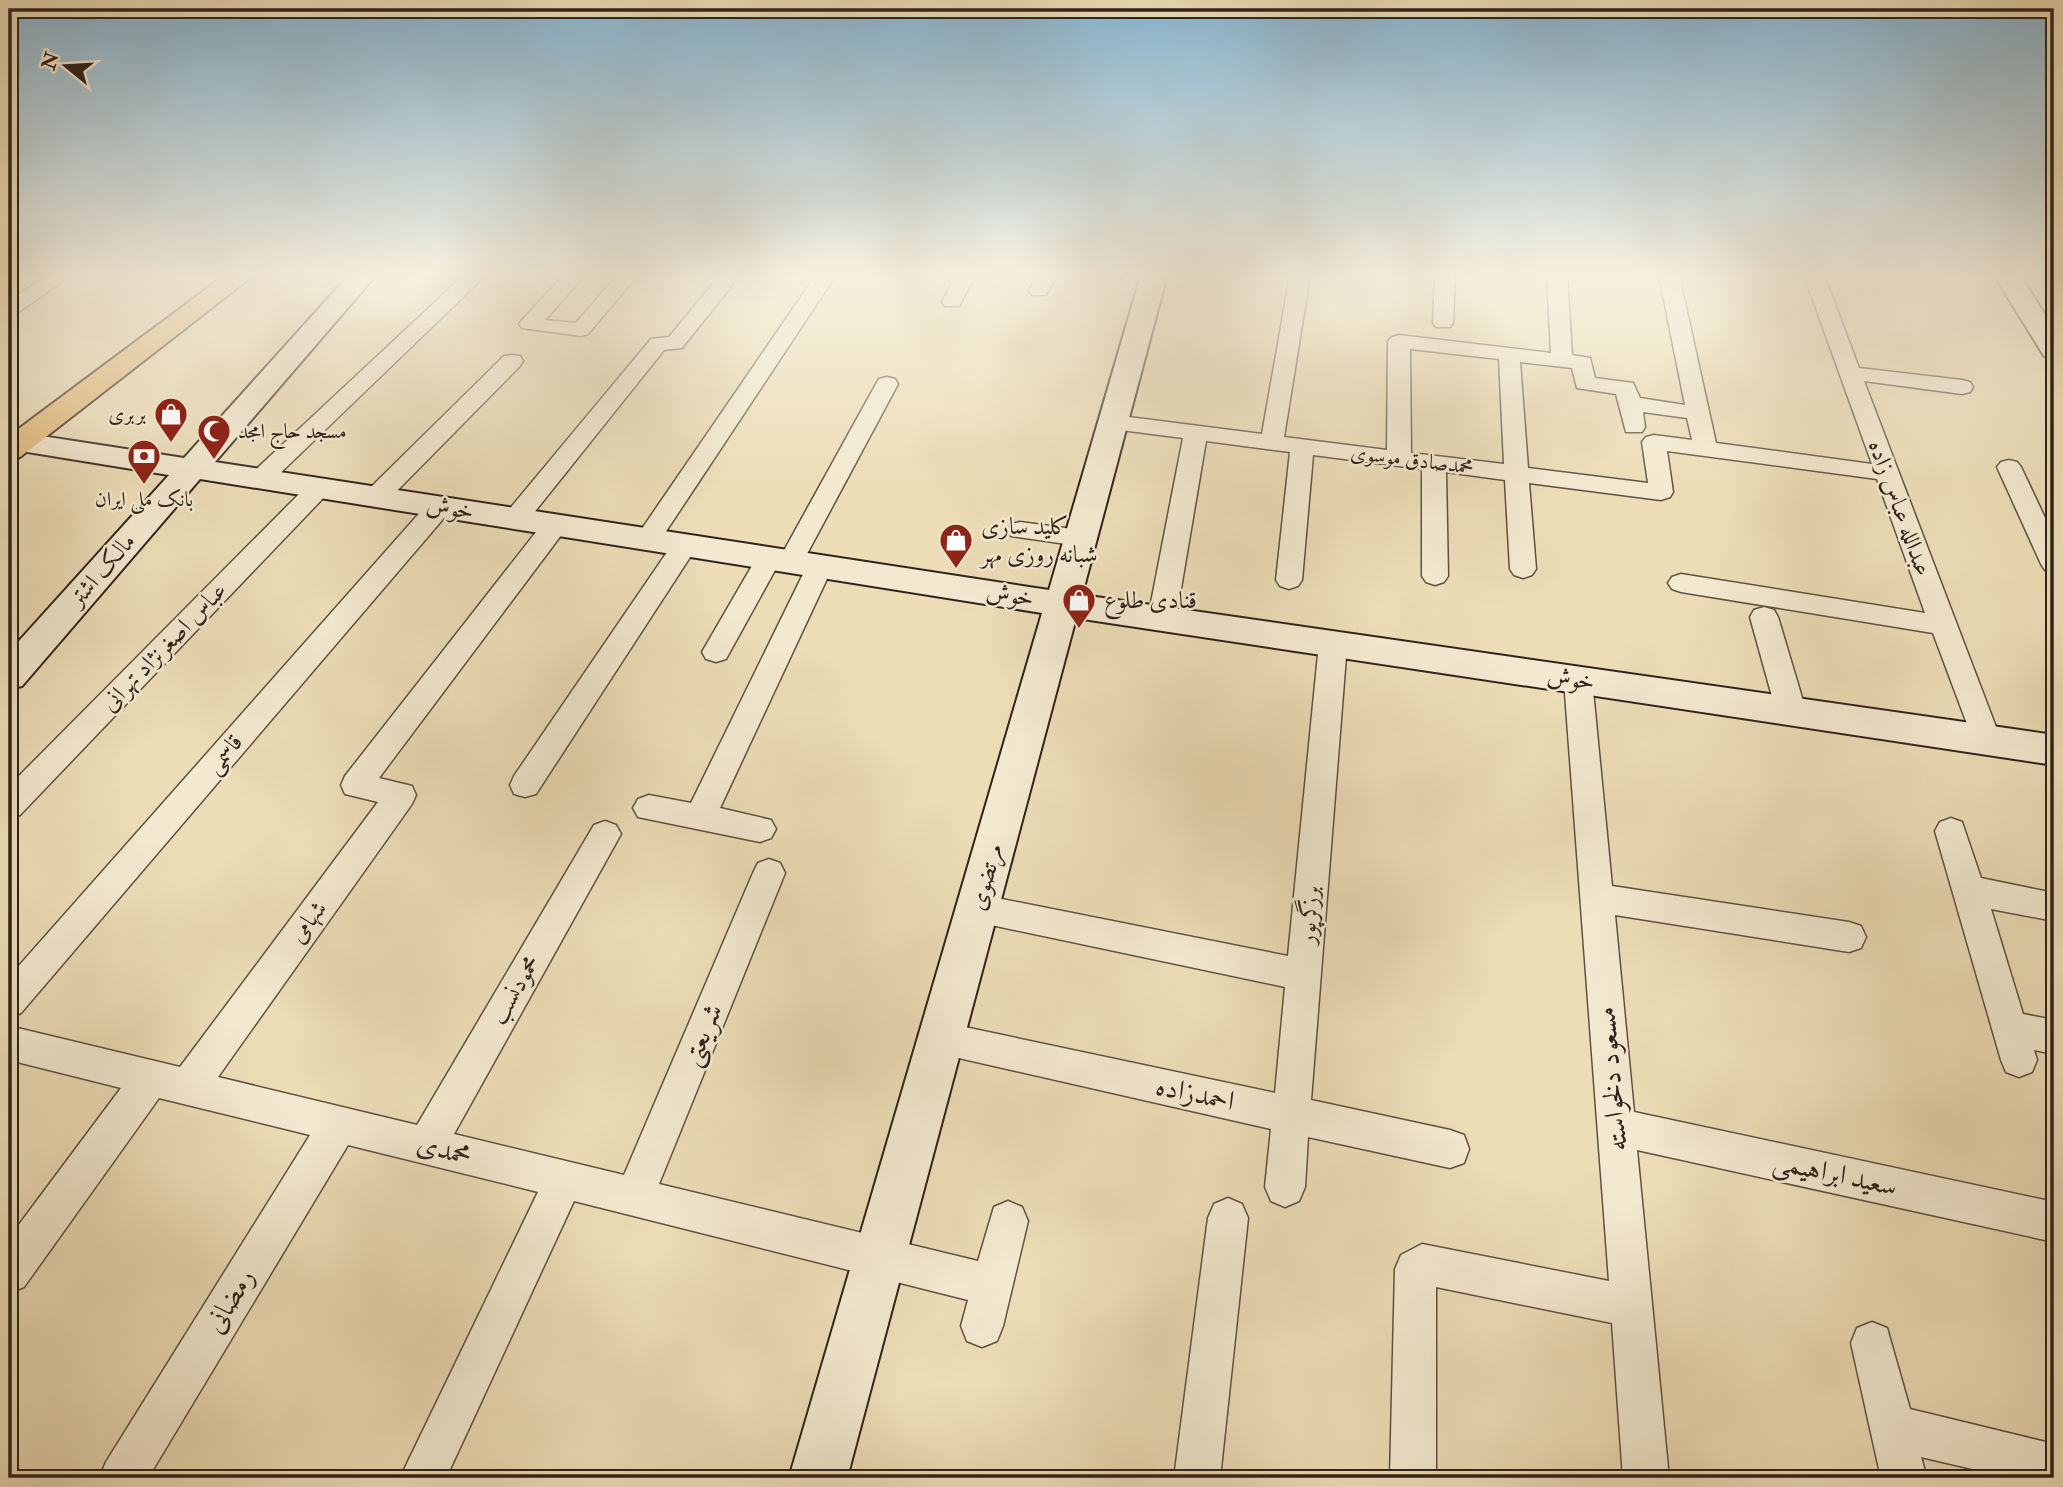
<svg xmlns="http://www.w3.org/2000/svg" width="2063" height="1487" font-family="'IM FELL Double Pica',Amiri,serif">
<style>
.lines{fill:none;stroke-linecap:round;stroke-linejoin:round}
.street-casing{stroke:#5f5143;stroke-width:3}
.secondary-casing{stroke:#30221c;stroke-width:4}
.primary-casing{stroke:#30221c;stroke-width:4}
.street{fill:#f3e9d0;fill-rule:evenodd}
.secondary{fill:#f3e9d0;fill-rule:evenodd}
.primary{fill:#e6be7c;fill-rule:evenodd}
.labels{text-anchor:middle;dominant-baseline:central;stroke-width:5;stroke-linejoin:round;paint-order:stroke}
.far-poi-label{font-size:21px;fill:#30221c;stroke:#f3e9d0;text-anchor:end}
.far-street-label{font-size:21px;fill:#30221c;stroke:#f3e9d0}
.street-label{font-size:24px;fill:#30221c;stroke:#f3e9d0}
.poi-label{font-size:24px;fill:#30221c;stroke:#f3e9d0;text-anchor:start}
.near-street-label{font-size:28px;fill:#30221c;stroke:#f3e9d0}
</style>
<rect width="100%" height="100%" fill="#ecddb7"/>
<filter id="stains"><feTurbulence type="fractalNoise" baseFrequency=".00286" numOctaves="4"/><feColorMatrix values="0 0 0 0 .2 0 0 0 0 .09 0 0 0 0 .02 0 0 0 .5 -.17"/></filter>
<radialGradient id="worn" r=".72"><stop offset=".6" stop-color="#630" stop-opacity="0"/><stop offset="1" stop-color="#630" stop-opacity=".3"/></radialGradient>
<g class="lines">
<defs>
<g id="street">
<path d="M 48,275 L 71,275 L 16,314 L 9,316 L 9,301 Z"/>
<path d="M 464,275 L 486,275 L 270,483 L 261,486 L 252,483 L 249,478 L 252,473 Z"/>
<path d="M 564,275 L 585,275 L 545,320 L 576,323 L 617,275 L 638,275 L 588,334 L 581,336 L 522,328 L 519,324 L 522,320 Z"/>
<path d="M 720,275 L 740,275 L 682,348 L 664,350 L 525,524 L 516,526 L 507,524 L 504,518 L 507,512 L 651,339 L 669,337 Z"/>
<path d="M 816,275 L 836,275 L 657,545 L 648,547 L 639,545 L 635,539 L 639,533 Z"/>
<path d="M 956,275 L 976,275 L 959,306 L 945,306 L 942,302 Z"/>
<path d="M 1037,275 L 1057,275 L 1046,295 L 1032,295 L 1029,291 Z"/>
<path d="M 1120,275 L 1161,275 L 1163,278 L 1160,282 L 1153,284 L 1123,279 Z"/>
<path d="M 1290,275 L 1310,275 L 1284,437 L 1387,450 L 1388,341 L 1392,337 L 1399,335 L 1551,353 L 1547,275 L 1567,275 L 1572,355 L 1590,358 L 1595,378 L 1633,383 L 1640,398 L 1685,405 L 1659,275 L 1679,275 L 1716,443 L 1872,464 L 1804,275 L 1824,275 L 1859,368 L 1962,380 L 1970,382 L 1973,387 L 1970,392 L 1962,394 L 1864,381 L 2001,740 L 1996,748 L 1986,752 L 1976,748 L 1933,633 L 1681,592 L 1672,589 L 1668,583 L 1672,577 L 1681,574 L 1925,613 L 1877,479 L 1667,451 L 1673,492 L 1670,497 L 1661,500 L 1529,483 L 1536,569 L 1532,575 L 1523,578 L 1514,575 L 1510,569 L 1505,480 L 1446,472 L 1448,576 L 1444,582 L 1435,585 L 1426,582 L 1422,576 L 1422,469 L 1313,455 L 1302,580 L 1298,586 L 1289,589 L 1280,586 L 1276,580 L 1290,452 L 1206,441 L 1176,618 L 1172,625 L 1162,628 L 1152,625 L 1148,618 L 1183,438 L 1113,429 L 1105,427 L 1102,422 L 1105,417 L 1113,415 L 1262,434 ZM 1410,349 L 1499,359 L 1504,464 L 1411,453 ZM 1520,362 L 1572,368 L 1577,388 L 1616,394 L 1626,432 L 1642,432 L 1645,427 L 1643,412 L 1687,418 L 1692,440 L 1654,435 L 1646,437 L 1642,442 L 1648,483 L 1528,468 Z"/>
<path d="M 1435,275 L 1455,275 L 1453,323 L 1450,327 L 1436,327 L 1433,323 Z"/>
<path d="M 512,355 L 520,356 L 523,361 L 520,366 L 386,502 L 377,504 L 368,502 L 365,496 L 368,490 L 504,356 Z"/>
<path d="M 887,377 L 895,379 L 898,384 L 800,567 L 791,570 L 782,567 L 779,563 L 726,659 L 716,662 L 706,659 L 702,652 L 760,552 L 769,549 L 778,552 L 781,556 L 876,384 L 879,379 Z"/>
<path d="M 2009,460 L 2017,462 L 2021,467 L 2054,537 L 2054,573 L 2045,570 L 2041,564 L 1997,467 L 2001,462 Z"/>
<path d="M 320,479 L 329,482 L 332,487 L 329,492 L 20,815 L 9,819 L 9,786 L 311,482 Z"/>
<path d="M 440,498 L 449,500 L 452,506 L 449,512 L 21,1013 L 9,1018 L 9,977 L 431,500 Z"/>
<path d="M 556,516 L 565,518 L 569,524 L 565,530 L 379,778 L 412,786 L 416,795 L 412,804 L 218,1077 L 417,1125 L 594,825 L 605,821 L 616,825 L 621,834 L 454,1134 L 624,1175 L 753,873 L 758,863 L 769,859 L 780,863 L 785,873 L 659,1184 L 978,1261 L 994,1207 L 1008,1201 L 1022,1207 L 1028,1221 L 1003,1326 L 997,1341 L 982,1347 L 967,1341 L 961,1326 L 968,1300 L 574,1201 L 446,1478 L 400,1478 L 538,1192 L 348,1145 L 148,1478 L 99,1478 L 106,1462 L 310,1135 L 159,1098 L 24,1287 L 9,1293 L 9,1238 L 121,1088 L 9,1060 L 9,1026 L 180,1067 L 378,802 L 345,794 L 341,785 L 345,776 L 547,518 Z"/>
<path d="M 1020,522 L 1080,530 L 1089,532 L 1093,538 L 1089,544 L 1080,546 L 1011,536 L 1007,530 L 1011,524 Z"/>
<path d="M 685,537 L 694,539 L 698,545 L 536,794 L 525,797 L 514,794 L 510,785 L 514,776 L 676,539 Z"/>
<path d="M 820,557 L 829,560 L 833,566 L 720,808 L 771,820 L 776,829 L 771,838 L 760,842 L 638,817 L 633,808 L 638,799 L 649,795 L 691,803 L 807,566 L 811,560 Z"/>
<path d="M 1764,607 L 1774,610 L 1778,617 L 1806,711 L 1801,719 L 1791,722 L 1781,719 L 1776,711 L 1750,617 L 1754,610 Z"/>
<path d="M 1333,634 L 1343,637 L 1347,644 L 1311,1100 L 1450,1130 L 1464,1135 L 1469,1149 L 1464,1163 L 1450,1168 L 1308,1137 L 1305,1187 L 1299,1201 L 1285,1207 L 1271,1201 L 1265,1187 L 1271,1129 L 928,1051 L 923,1039 L 928,1027 L 941,1022 L 1275,1093 L 1285,987 L 977,922 L 965,918 L 960,908 L 965,898 L 977,894 L 1288,956 L 1319,644 L 1323,637 Z"/>
<path d="M 1578,669 L 1588,673 L 1592,680 L 1612,886 L 1849,922 L 1861,926 L 1866,937 L 1861,948 L 1849,952 L 1615,915 L 1634,1112 L 2054,1202 L 2054,1242 L 1637,1150 L 1669,1478 L 1623,1478 L 1612,1323 L 1436,1287 L 1436,1478 L 1390,1478 L 1395,1269 L 1401,1255 L 1422,1244 L 1609,1281 L 1564,680 L 1568,673 Z"/>
<path d="M 1951,818 L 1962,822 L 1981,878 L 2054,893 L 2054,921 L 1991,909 L 2023,1014 L 2054,1020 L 2054,1054 L 2034,1050 L 2037,1060 L 2032,1072 L 2019,1077 L 2006,1072 L 2001,1060 L 1935,831 L 1940,822 Z"/>
<path d="M 1228,1198 L 1242,1204 L 1248,1218 L 1220,1478 L 1174,1478 L 1208,1218 L 1214,1204 Z"/>
<path d="M 1872,1322 L 1887,1328 L 1910,1409 L 2054,1444 L 2054,1478 L 2011,1478 L 1921,1457 L 1927,1478 L 1881,1478 L 1851,1343 L 1857,1328 Z"/>
</g>
<g id="secondary">
<path d="M 349,275 L 376,275 L 215,462 L 1049,590 L 1141,275 L 1167,275 L 1082,595 L 2054,735 L 2054,765 L 1076,618 L 847,1478 L 789,1478 L 1042,613 L 200,479 L 22,686 L 9,689 L 9,652 L 169,475 L 9,449 L 9,431 L 184,458 Z"/>
<path d="M 1994,275 L 2020,275 L 2054,329 L 2054,358 L 2044,356 Z"/>
</g>
<path id="primary" d="M 225,275 L 254,275 L 20,457 L 9,459 L 9,436 Z"/>
</defs>
<use href="#street" class="street-casing"/>
<use href="#secondary" class="secondary-casing"/>
<use href="#primary" class="primary-casing"/>
<use href="#street" class="street"/>
<use href="#secondary" class="secondary"/>
<use href="#primary" class="primary"/>
</g>
<linearGradient id="sky" x2="0" y2="1"><stop stop-color="#88b7d3"/><stop offset="0.57" stop-color="#f6f0df"/><stop offset="1" stop-color="#f6f0df" stop-opacity="0"/></linearGradient>
<rect width="2063" height="483" fill="url(#sky)"/>
<defs>
<symbol id="shop-pin" viewBox="-11 -11 22 30"><path d="M0 17L-7.5 6A9.5 9.5 0 1 1 7.5 6Z" fill="#8f2418" stroke="#f3e9d0"/><path d="M-5-2.5h2.3a2.7 3.5 0 0 1 5.4 0H5L5.5 6h-11ZM-1.5-2.5h3a1.5 2.3 0 0 0-3 0Z" fill="#fff"/></symbol>
<symbol id="mosque-pin" viewBox="-11 -11 22 30"><path d="M0 17L-7.5 6A9.5 9.5 0 1 1 7.5 6Z" fill="#8f2418" stroke="#f3e9d0"/><path d="M3.5-4.9A6 6 0 1 0 3.5 4.9A5 5 0 1 1 3.5-4.9Z" fill="#fff"/></symbol>
<symbol id="bank-pin" viewBox="-11 -11 22 30"><path d="M0 17L-7.5 6A9.5 9.5 0 1 1 7.5 6Z" fill="#8f2418" stroke="#f3e9d0"/><path d="M-6-4H6V4H-6ZM0-2.3a2.3 2.3 0 1 0 0 4.6a2.3 2.3 0 1 0 0-4.6Z" fill="#fff"/></symbol>
</defs>
<g fill-rule="evenodd">
<use href="#shop-pin" x="152" y="395" width="38" height="52"/>
<use href="#mosque-pin" x="195" y="412" width="38" height="52"/>
<use href="#bank-pin" x="125" y="437" width="38" height="52"/>
<use href="#shop-pin" x="937" y="521" width="38" height="52"/>
<use href="#shop-pin" x="1060" y="581" width="38" height="52"/>
</g>
<g class="labels">
<g class="far-poi-label">
<text x="146" y="414">بربری</text>
<text x="238" y="431" text-anchor="start">مسجد حاج امجد</text>
<text x="144" y="499" text-anchor="middle">بانک ملی ایران</text>
</g>
<g class="far-street-label">
<text transform="translate(1412 460) rotate(7)">محمدصادق موسوی</text>
</g>
<g class="street-label">
<text transform="translate(450 508) rotate(9)">خوش</text>
<text transform="translate(1900 508) rotate(70)">عبدالله عباس زاده</text>
<text transform="translate(102 570) rotate(-49)">مالک اشتر</text>
<text transform="translate(1010 595) rotate(9)">خوش</text>
<text transform="translate(164 647) rotate(-46)">عباس اصغرنژاد تهرانی</text>
<text transform="translate(1571 679) rotate(8)">خوش</text>
<text transform="translate(224 754) rotate(-49)">قاسمی</text>
<text transform="translate(986 877) rotate(-74)">مرتضوی</text>
<text transform="translate(1309 915) rotate(-85)">برزگرپور</text>
<text transform="translate(308 922) rotate(-54)">شهامی</text>
<text transform="translate(515 990) rotate(-60)">محمودنسب</text>
</g>
<g class="poi-label">
<text x="981" y="526">کلید سازی<tspan x="981" dy="28">شبانه روزی مهر</tspan></text>
<text x="1104" y="600">قنادی طلوع</text>
</g>
<g class="near-street-label">
<text transform="translate(702 1035) rotate(-67)">شریعتی</text>
<text transform="translate(1612 1079) rotate(-95)">مسعود دلخواسته</text>
<text transform="translate(1195 1094) rotate(12)">احمدزاده</text>
<text transform="translate(444 1150) rotate(14)">محمدی</text>
<text transform="translate(1835 1174) rotate(12)">سعید ابراهیمی</text>
<text transform="translate(230 1301) rotate(-59)">رمضانی</text>
</g>
</g>
<rect width="2063" height="1487" fill="none" stroke="#ecddb7" stroke-width="35"/>
<rect x="10" y="10" width="2042" height="1466" fill="none" stroke="#30221c" stroke-width="3.5"/>
<rect x="18" y="18" width="2028" height="1452" fill="none" stroke="#30221c" stroke-width="2"/>
<g transform="translate(66 66) rotate(288)" stroke="#f3e9d0" stroke-width="5" paint-order="stroke">
<path d="M0-5L12 26L0 18L-12 26Z" fill="#30221c"/>
<text y="-10" font-size="19" font-weight="bold" text-anchor="middle" fill="#30221c">N</text>
</g>
<rect width="100%" height="100%" filter="url(#stains)"/>
<rect width="100%" height="100%" fill="url(#worn)"/>
</svg>
